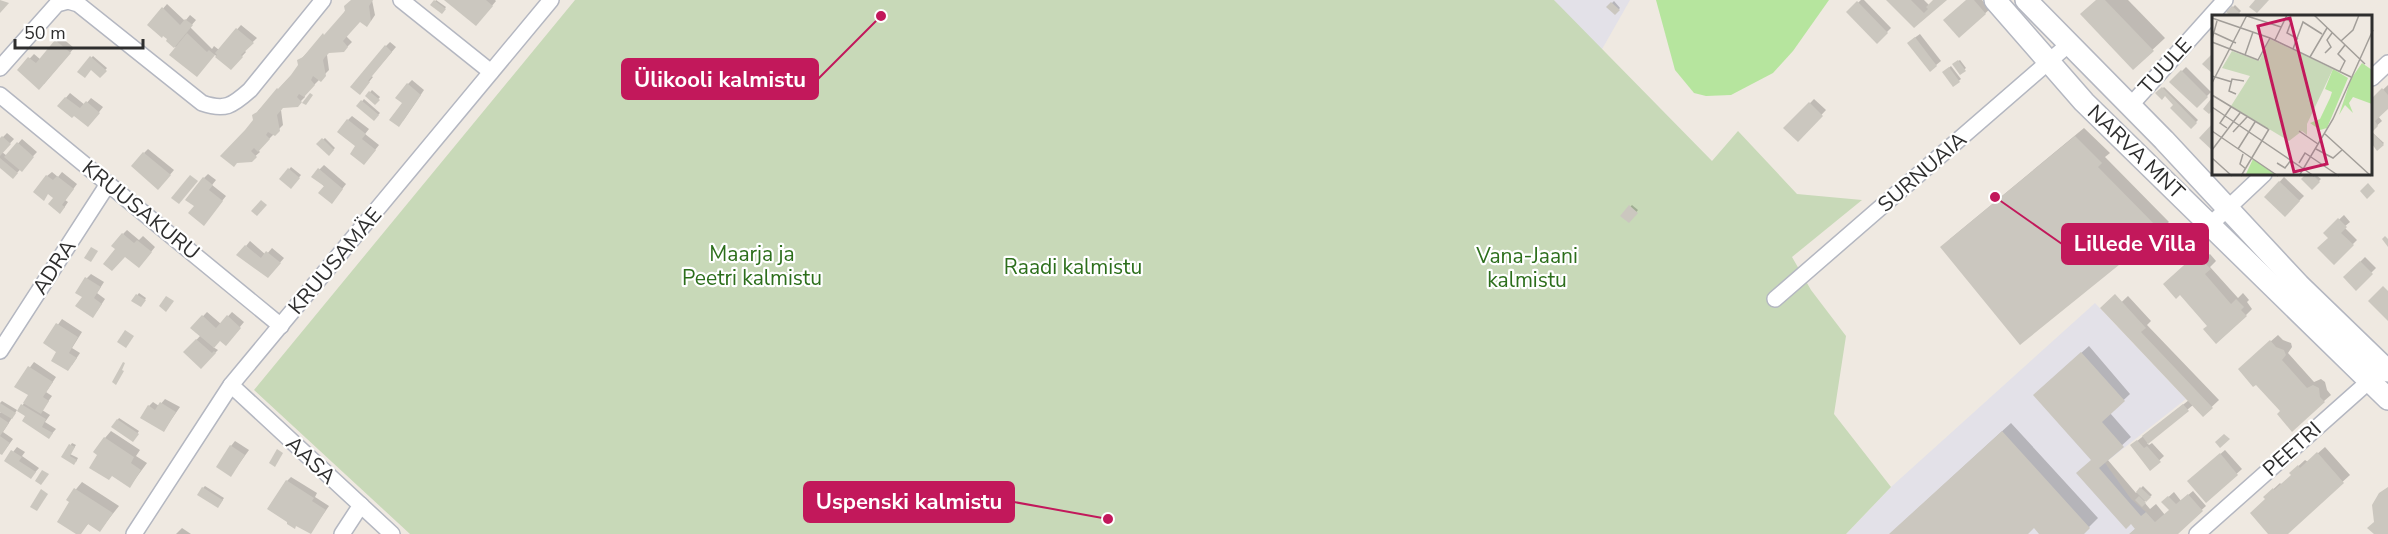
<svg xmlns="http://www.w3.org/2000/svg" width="2388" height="534" font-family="'Nunito Sans',sans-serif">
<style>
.industrial{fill:#e3e1e8}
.green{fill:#b6e59e}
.cemetery{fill:#c8d9b8}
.shadow{fill:#0003}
.building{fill:#cbc7bf}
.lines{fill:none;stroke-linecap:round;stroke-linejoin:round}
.minor-casing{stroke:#b4b7c1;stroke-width:18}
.secondary-casing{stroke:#b4b7c1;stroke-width:24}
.minor{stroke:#fff;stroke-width:15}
.secondary{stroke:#fff;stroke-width:21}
.labels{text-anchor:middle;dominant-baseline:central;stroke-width:4.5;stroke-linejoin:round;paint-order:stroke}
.street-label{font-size:21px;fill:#2e2e2e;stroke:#fff}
.park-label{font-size:21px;fill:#2c6e1b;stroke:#fff}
.inset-road{fill:none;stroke:#a29e99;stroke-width:1.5}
.view{fill:#c2185b;fill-opacity:0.15;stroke:#c2185b;stroke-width:3}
.inset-edge{fill:none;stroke:#2e2e2e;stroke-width:3}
.leader{fill:none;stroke:#c2185b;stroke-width:2}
.callout-dot{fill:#c2185b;stroke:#fff;stroke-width:2}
.callout{fill:#c2185b;stroke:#c2185b;stroke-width:2}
.callout-label{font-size:22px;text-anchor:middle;font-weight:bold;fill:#fff}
</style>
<rect width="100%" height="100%" fill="#efe9e1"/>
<g class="industrial">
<path d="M 1554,0 L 1630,0 L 1601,51 Z"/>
<path d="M 2095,303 L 2186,399 L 2105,463 L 2131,499 L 2146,512 L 2166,534 L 1846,534 L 1891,487 Z"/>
</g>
<path class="green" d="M 1656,0 L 1829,0 L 1793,51 L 1773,73 L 1731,95 L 1706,96 L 1694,93 L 1675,70 Z"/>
<path class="cemetery" d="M 575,0 L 1554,0 L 1712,161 L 1738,131 L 1797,194 L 1862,200 L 1792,257 L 1811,290 L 1846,336 L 1834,414 L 1891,487 L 1846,534 L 410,534 L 254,390 Z"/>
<g class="shadow">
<path d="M 352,0 L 372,0 L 375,15 L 371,21 L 360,20 L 346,36 L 352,42 L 343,51 L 328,52 L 327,55 L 329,70 L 304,95 L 305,97 L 297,105 L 283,106 L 281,110 L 283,125 L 258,150 L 260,152 L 251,160 L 238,161 L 258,111 L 300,66 L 299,61 L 338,22 Z"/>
<path d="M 436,0 L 446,7 L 442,12 L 433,5 Z"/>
<path d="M 448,0 L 495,0 L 496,1 L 480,20 Z"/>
<path d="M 1861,0 L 1864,0 L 1891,28 L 1877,42 L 1848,12 Z"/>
<path d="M 1888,0 L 1924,0 L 1929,5 L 1945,0 L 1914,26 Z"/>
<path d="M 1967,0 L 1982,0 L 1990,9 L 1959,36 Z"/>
<path d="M 2097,0 L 2128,0 L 2165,38 L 2133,68 Z"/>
<path d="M 1614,1 L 1620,8 L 1615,13 L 1608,7 Z"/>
<path d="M 167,4 L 185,21 L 190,15 L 196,20 L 190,27 L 212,49 L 214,46 L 219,50 L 241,25 L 257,38 L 244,50 L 246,52 L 231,68 L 215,55 L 177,48 L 168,41 L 170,39 L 149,25 Z"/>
<path d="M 2235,5 L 2241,11 L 2236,16 L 2228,12 Z"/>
<path d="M 1920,34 L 1941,61 L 1930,70 L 1913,39 Z"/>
<path d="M 61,37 L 74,48 L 44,84 L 19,70 L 34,54 L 41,60 Z"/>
<path d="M 390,42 L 396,47 L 371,76 L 373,77 L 364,88 L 386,46 Z"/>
<path d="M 93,56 L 107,68 L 100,76 L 91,68 L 79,72 Z"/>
<path d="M 1960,60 L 1966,68 L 1960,73 L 1954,64 Z"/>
<path d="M 1951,66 L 1961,79 L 1954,85 L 1944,72 Z"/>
<path d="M 2186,67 L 2211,92 L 2197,106 L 2171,82 Z"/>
<path d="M 412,80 L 424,90 L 403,121 L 408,84 Z"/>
<path d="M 2388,85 L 2388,107 L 2378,116 L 2382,121 L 2372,130 L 2372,100 Z"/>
<path d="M 2164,87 L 2198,120 L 2191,127 L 2165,94 L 2158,93 Z"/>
<path d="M 372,90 L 380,97 L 375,103 L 367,96 Z"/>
<path d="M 70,93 L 85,105 L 91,98 L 103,107 L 92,121 L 59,106 Z"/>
<path d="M 364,99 L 380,113 L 374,119 L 358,106 Z"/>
<path d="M 1814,99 L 1826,110 L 1798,140 L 1786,128 Z"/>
<path d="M 352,116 L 369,129 L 365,134 L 379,145 L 368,159 L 357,146 L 348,120 Z"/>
<path d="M 2084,128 L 2110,153 L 2105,157 L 2169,222 L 2160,230 L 1950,239 Z"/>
<path d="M 7,133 L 14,139 L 2,152 L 7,156 L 22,139 L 37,152 L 13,177 L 0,166 L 0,140 Z"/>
<path d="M 2373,133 L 2384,143 L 2378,149 L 2372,142 Z"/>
<path d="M 325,138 L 335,148 L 329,154 L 318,144 Z"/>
<path d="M 148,149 L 174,170 L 162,184 L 144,153 Z"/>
<path d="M 324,165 L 346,184 L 336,197 L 313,176 Z"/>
<path d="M 291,167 L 301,175 L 291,187 L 281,179 Z"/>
<path d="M 52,172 L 58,177 L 62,172 L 77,184 L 65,200 L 68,202 L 64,208 L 55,198 L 47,176 Z"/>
<path d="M 208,174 L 216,180 L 212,185 L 226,196 L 208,219 L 196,206 L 204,178 Z"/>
<path d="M 2308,174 L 2315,174 L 2321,179 L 2312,188 Z"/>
<path d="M 2284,177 L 2304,196 L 2285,215 L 2266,197 Z"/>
<path d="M 1632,205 L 1638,210 L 1629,221 L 1622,216 Z"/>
<path d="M 2344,215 L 2350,222 L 2344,227 L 2357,240 L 2334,263 L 2330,238 L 2325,233 Z"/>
<path d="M 127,230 L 139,240 L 143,236 L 155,247 L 143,262 L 123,234 Z"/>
<path d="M 250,241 L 266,255 L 272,248 L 284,258 L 272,272 L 246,246 Z"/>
<path d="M 2201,252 L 2206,257 L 2210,254 L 2216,261 L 2210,267 L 2238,298 L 2243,293 L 2249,300 L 2247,302 L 2252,309 L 2246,315 L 2209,325 L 2171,278 Z"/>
<path d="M 2365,257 L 2376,268 L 2356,288 L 2345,277 Z"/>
<path d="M 91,274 L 104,282 L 97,293 L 105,299 L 97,311 L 84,297 L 87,278 Z"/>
<path d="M 139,293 L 146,298 L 142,304 L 133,301 Z"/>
<path d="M 2128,296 L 2151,321 L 2147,325 L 2219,400 L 2203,415 L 2193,405 L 2147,443 L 2149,445 L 2152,443 L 2164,456 L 2150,469 L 2132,445 L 2189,400 L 2108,315 Z"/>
<path d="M 207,312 L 221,324 L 232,312 L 244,322 L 230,339 L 221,339 L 213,347 L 218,350 L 201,367 L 185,352 L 201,335 L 192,328 Z"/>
<path d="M 62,319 L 82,332 L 72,348 L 80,353 L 72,365 L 59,351 L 45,343 Z"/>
<path d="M 2278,335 L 2283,340 L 2291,343 L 2292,347 L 2288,353 L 2314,382 L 2321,379 L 2325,382 L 2327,390 L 2331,395 L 2324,401 L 2282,411 L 2256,383 L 2246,363 Z"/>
<path d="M 2089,346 L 2130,394 L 2110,413 L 2131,437 L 2107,459 L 2136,493 L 2143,486 L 2152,495 L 2144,502 L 2150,509 L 2156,504 L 2165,515 L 2170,510 L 2163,502 L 2174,492 L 2181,501 L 2193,491 L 2206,506 L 2175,534 L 2130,534 L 2136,528 L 2044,386 Z"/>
<path d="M 34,362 L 56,377 L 46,392 L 52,396 L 42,410 L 50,415 L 45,422 L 56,429 L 49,437 L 19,410 L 30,395 L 16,386 Z"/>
<path d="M 165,399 L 180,407 L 164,430 L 149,406 L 153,402 L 159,406 Z"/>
<path d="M 2,401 L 17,410 L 3,432 L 13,439 L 2,454 L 0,452 L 0,413 L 2,411 L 0,403 Z"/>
<path d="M 119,418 L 139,431 L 134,438 L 113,427 Z"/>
<path d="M 2011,423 L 2098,518 L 2082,534 L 2041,534 L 2034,526 L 2026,534 L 1890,534 Z"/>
<path d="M 111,431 L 140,450 L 136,456 L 147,463 L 130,486 L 99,454 L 105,438 Z"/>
<path d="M 235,441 L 249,450 L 231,475 L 231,446 Z"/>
<path d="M 72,443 L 76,445 L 70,454 L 78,458 L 76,462 L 63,457 Z"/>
<path d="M 17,447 L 25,452 L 22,456 L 39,468 L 31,477 L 6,461 Z"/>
<path d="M 2325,447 L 2350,475 L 2285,534 L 2270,534 L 2265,497 L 2280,483 L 2282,485 L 2293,475 L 2291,473 L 2305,460 L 2308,462 Z"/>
<path d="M 2225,450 L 2242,469 L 2206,501 L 2194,477 Z"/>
<path d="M 291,477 L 317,493 L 315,497 L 329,506 L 310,533 L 287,481 Z"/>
<path d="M 82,482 L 119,506 L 100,530 L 89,523 L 79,534 L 72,501 L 68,499 Z"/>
<path d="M 205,486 L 224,498 L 220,504 L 203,488 Z"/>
<path d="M 182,528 L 191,534 L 176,534 Z"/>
</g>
<g class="building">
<path d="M 0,0 L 9,3 L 0,13 Z"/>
<path d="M 351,0 L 373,0 L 369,6 L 371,21 L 367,27 L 360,22 L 351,32 L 343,41 L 348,47 L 344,52 L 329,53 L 325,57 L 323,60 L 326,76 L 321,82 L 313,76 L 311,80 L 315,85 L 304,97 L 299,94 L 297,97 L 302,102 L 298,107 L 283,108 L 277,115 L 280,131 L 275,136 L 268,132 L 266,135 L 270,139 L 258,152 L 254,148 L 251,151 L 257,157 L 252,162 L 237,163 L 234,167 L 220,156 L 245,130 L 253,120 L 252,115 L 257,112 L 277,88 L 278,89 L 291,75 L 298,65 L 297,60 L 303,57 L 323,33 L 324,35 L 345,11 L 344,6 Z"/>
<path d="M 434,0 L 446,9 L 442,14 L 430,5 Z"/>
<path d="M 444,0 L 486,0 L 493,6 L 476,26 Z"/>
<path d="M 1886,0 L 1911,0 L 1924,13 L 1928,9 L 1926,7 L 1933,0 L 1947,0 L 1914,28 Z"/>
<path d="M 1966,0 L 1974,0 L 1986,14 L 1959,38 L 1943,20 Z"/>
<path d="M 2096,0 L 2105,0 L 2154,51 L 2133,70 L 2080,14 Z"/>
<path d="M 2255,0 L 2269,0 L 2257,13 L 2249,7 Z"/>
<path d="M 1857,1 L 1888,33 L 1877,44 L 1846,12 Z"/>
<path d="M 1611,2 L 1620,10 L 1615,15 L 1606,7 Z"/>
<path d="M 2232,6 L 2240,13 L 2238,16 L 2231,16 L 2226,12 Z"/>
<path d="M 162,7 L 180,25 L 185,19 L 193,25 L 174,48 L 166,41 L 167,39 L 163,36 L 162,38 L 147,25 Z"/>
<path d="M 236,28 L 254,43 L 241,55 L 243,57 L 231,70 L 215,57 L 217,55 L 215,53 Z"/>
<path d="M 187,33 L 207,52 L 209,50 L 215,55 L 197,77 L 169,55 Z"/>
<path d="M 1915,37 L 1937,66 L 1930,72 L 1907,43 Z"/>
<path d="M 55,40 L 71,53 L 39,90 L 17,70 L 28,57 L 36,63 Z"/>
<path d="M 385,45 L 392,52 L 368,81 L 370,82 L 360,95 L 350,87 Z"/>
<path d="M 2214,52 L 2214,75 L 2202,64 Z"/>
<path d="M 90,56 L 107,71 L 100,78 L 91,70 L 85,78 L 77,72 Z"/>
<path d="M 1958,60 L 1966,71 L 1960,75 L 1952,64 Z"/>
<path d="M 1949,67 L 1960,82 L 1953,87 L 1942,72 Z"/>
<path d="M 2181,70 L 2208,97 L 2197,108 L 2169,82 Z"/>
<path d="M 407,83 L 421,95 L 399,127 L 389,120 L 402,103 L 395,98 Z"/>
<path d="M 2162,87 L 2197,123 L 2191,129 L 2170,108 L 2173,105 L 2165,96 L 2162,100 L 2155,93 Z"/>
<path d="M 2382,88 L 2388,95 L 2388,109 L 2375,121 L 2378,126 L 2372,132 L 2372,98 Z"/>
<path d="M 369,91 L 380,100 L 375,105 L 365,96 Z"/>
<path d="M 310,93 L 313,95 L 306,105 L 302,103 Z"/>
<path d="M 65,97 L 80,108 L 86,101 L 100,113 L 88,127 L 74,116 L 72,118 L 57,106 Z"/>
<path d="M 2211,99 L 2214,102 L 2214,109 L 2209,114 L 2203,109 Z"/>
<path d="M 361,100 L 379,115 L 374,121 L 356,106 Z"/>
<path d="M 1809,102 L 1823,116 L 1798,142 L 1783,128 Z"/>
<path d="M 347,119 L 366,134 L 362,139 L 376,150 L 364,165 L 350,154 L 355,146 L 337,132 Z"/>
<path d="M 2214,122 L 2214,152 L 2199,138 Z"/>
<path d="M 2373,133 L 2384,145 L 2377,151 L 2372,144 Z"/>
<path d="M 2,136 L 11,144 L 0,156 L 0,138 Z"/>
<path d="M 2075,136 L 2102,163 L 2098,167 L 2161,231 L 2020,345 L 1940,247 Z"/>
<path d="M 322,138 L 334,150 L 329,156 L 316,144 Z"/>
<path d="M 17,142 L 34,157 L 22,172 L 4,157 Z"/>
<path d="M 143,152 L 171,175 L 158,190 L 131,166 Z"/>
<path d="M 0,158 L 18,173 L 13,179 L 0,168 Z"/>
<path d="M 288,168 L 300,178 L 291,189 L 279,179 Z"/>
<path d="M 318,168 L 343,189 L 332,204 L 318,193 L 324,186 L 311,177 Z"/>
<path d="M 2306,174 L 2312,174 L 2320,182 L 2312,190 L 2301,179 Z"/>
<path d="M 46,175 L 53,180 L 57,176 L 74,189 L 62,205 L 65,207 L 60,214 L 48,204 L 53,198 L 48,194 L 44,201 L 33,192 Z"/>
<path d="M 190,175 L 198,181 L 179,204 L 171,198 Z"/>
<path d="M 203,177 L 213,185 L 209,190 L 223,201 L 204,226 L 188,213 L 194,206 L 185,200 Z"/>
<path d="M 2279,181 L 2300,201 L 2285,217 L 2264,197 Z"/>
<path d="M 2368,183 L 2375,191 L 2367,199 L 2360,191 Z"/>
<path d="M 261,200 L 267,205 L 257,216 L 251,211 Z"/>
<path d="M 1629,205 L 1638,213 L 1629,223 L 1620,216 Z"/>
<path d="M 2338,218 L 2347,227 L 2341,233 L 2354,245 L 2334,265 L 2317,248 L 2328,238 L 2323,233 Z"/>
<path d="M 122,233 L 134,243 L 137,240 L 152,252 L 139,268 L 125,257 L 112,271 L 103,264 L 115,249 L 111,246 Z"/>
<path d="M 2385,236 L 2388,239 L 2388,247 L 2382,239 Z"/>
<path d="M 245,245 L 261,258 L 266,251 L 281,263 L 268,278 L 236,255 Z"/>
<path d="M 91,247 L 98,251 L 91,262 L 84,258 Z"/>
<path d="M 2193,257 L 2198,263 L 2202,260 L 2211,269 L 2205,274 L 2231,304 L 2236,299 L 2244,307 L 2241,310 L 2247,316 L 2216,344 L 2203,329 L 2207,326 L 2180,295 L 2176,299 L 2163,284 Z"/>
<path d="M 2360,261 L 2373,274 L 2356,291 L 2343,277 Z"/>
<path d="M 85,277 L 101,287 L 94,298 L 102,304 L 93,318 L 75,306 L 82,297 L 75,293 Z"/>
<path d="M 2383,286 L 2388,291 L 2388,321 L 2368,301 Z"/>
<path d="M 136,294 L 146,300 L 141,307 L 131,301 Z"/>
<path d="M 2115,294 L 2146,328 L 2141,332 L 2213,408 L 2203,417 L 2100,308 Z"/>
<path d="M 166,296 L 174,301 L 166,312 L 159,306 Z"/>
<path d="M 202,315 L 216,328 L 227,315 L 241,328 L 226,346 L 220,341 L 214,348 L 190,328 Z"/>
<path d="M 56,323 L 78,337 L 69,353 L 77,358 L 68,371 L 51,361 L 56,352 L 43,343 Z"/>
<path d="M 125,330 L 134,336 L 126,348 L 117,342 Z"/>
<path d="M 196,339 L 212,353 L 214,351 L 216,353 L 201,369 L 183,352 Z"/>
<path d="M 2270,340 L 2276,347 L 2284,350 L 2286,355 L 2282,360 L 2307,388 L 2313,385 L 2319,388 L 2320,397 L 2325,402 L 2292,432 L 2277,414 L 2280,411 L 2256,385 L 2253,387 L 2238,369 Z"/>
<path d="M 2081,352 L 2125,401 L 2102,422 L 2124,447 L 2099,468 L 2141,516 L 2146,512 L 2155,522 L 2169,510 L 2161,502 L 2168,496 L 2176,504 L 2188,494 L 2203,511 L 2178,534 L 2129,534 L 2135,529 L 2131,524 L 2126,529 L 2076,473 L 2091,460 L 2033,395 Z"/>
<path d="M 123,362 L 125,363 L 122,370 L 124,371 L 116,385 L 112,382 Z"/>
<path d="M 28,366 L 53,382 L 43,397 L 49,401 L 41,414 L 23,403 L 28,395 L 14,387 Z"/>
<path d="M 160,402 L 176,412 L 164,432 L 140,418 L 148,405 L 155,410 Z"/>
<path d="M 0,403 L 16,413 L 12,419 L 0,412 Z"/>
<path d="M 21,404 L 46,419 L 42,427 L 53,433 L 49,439 L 22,421 L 25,416 L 17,411 Z"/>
<path d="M 2183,404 L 2189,411 L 2148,444 L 2142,436 Z"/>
<path d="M 0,417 L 9,423 L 0,436 Z"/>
<path d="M 117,419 L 139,434 L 133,442 L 111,427 Z"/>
<path d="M 2002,431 L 2090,528 L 2084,534 L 2039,534 L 2034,528 L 2028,534 L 1889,534 Z"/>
<path d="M 2224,434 L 2230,439 L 2220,448 L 2215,442 Z"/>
<path d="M 0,436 L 10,443 L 2,455 L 0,454 Z"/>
<path d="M 104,437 L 134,457 L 131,463 L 141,470 L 130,488 L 112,476 L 109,480 L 89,468 L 97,455 L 93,452 Z"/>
<path d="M 2137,440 L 2144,448 L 2147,446 L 2161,462 L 2150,471 L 2130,445 Z"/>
<path d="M 69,444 L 75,447 L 70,456 L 77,460 L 74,465 L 61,457 Z"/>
<path d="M 230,445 L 245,455 L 231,477 L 216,467 Z"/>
<path d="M 277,449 L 283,453 L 275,467 L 269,463 Z"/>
<path d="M 11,450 L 22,457 L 19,461 L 36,472 L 31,479 L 4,461 Z"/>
<path d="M 2317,452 L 2344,483 L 2288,534 L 2268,534 L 2250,513 L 2265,499 L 2263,497 L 2273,488 L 2274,490 L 2291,475 L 2289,473 L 2298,465 L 2300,468 Z"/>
<path d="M 2220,453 L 2238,475 L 2206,503 L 2187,481 Z"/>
<path d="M 42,470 L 49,474 L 41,485 L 35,481 Z"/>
<path d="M 286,480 L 314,498 L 312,501 L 326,510 L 311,534 L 296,526 L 295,529 L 287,524 L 287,522 L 267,509 Z"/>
<path d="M 202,487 L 223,500 L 218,508 L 197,495 Z"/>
<path d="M 2140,487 L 2151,497 L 2146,502 L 2136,492 Z"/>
<path d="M 2388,487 L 2388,534 L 2374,534 L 2367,528 L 2374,522 L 2372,505 L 2379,493 Z"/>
<path d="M 74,488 L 113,513 L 100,532 L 88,524 L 81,534 L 76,534 L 57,522 L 69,502 L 66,500 Z"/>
<path d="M 41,489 L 48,494 L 37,511 L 30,507 Z"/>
<path d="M 2139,496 L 2146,503 L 2142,507 L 2135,500 Z"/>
</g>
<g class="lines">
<defs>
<g id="minor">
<path d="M 401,0 L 491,72"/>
<path d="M 0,68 L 57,4 L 68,1 L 78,4 L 202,103 C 225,111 232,106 250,90 L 323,0"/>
<path d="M 2372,78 L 2388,63"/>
<path d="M 0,95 L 281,326"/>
<path d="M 2130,106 L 2225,0"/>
<path d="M 2211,224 L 2264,174"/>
<path d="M 1775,299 L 2069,44"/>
<path d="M 0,351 L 108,184"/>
<path d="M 231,385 L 392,534"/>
<path d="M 134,534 L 231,385 L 551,0"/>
<path d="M 342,534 L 361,505"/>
<path d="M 2197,534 L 2376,375"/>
</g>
<g id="secondary">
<path d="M 1995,0 L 2084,102 L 2388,399"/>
<path d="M 2026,0 L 2164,140 L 2299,285 L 2388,371"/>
</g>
</defs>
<use href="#minor" class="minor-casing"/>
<use href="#secondary" class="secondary-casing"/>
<use href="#minor" class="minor"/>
<use href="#secondary" class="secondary"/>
</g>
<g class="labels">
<g class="street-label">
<text transform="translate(2165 66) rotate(-48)">TUULE</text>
<text transform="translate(2136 152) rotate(44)">NARVA MNT</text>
<text transform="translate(1922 172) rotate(-41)">SURNUAIA</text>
<text transform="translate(141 210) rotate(39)">KRUUSAKURU</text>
<text transform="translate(335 261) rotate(-50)">KRUUSAMÄE</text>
<text transform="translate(54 267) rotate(-57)">ADRA</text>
<text transform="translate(2292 449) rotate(-42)">PEETRI</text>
<text transform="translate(311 460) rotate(43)">AASA</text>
</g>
<g class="park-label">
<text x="752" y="254">Maarja ja<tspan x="752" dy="24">Peetri kalmistu</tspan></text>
<text x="1527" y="256">Vana-Jaani<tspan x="1527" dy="24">kalmistu</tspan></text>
<text x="1073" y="267">Raadi kalmistu</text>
</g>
</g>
<g transform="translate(2212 15)">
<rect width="160" height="160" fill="#efe9e1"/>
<path d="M 150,48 L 160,55 L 160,89 L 141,82 L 137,88 L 141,98 L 133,90 L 127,100 L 139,64 ZM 121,54 L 136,63 L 115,113 L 108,115 L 98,108 L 108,104 L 118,83 L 120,77 L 113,74 ZM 41,144 L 65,160 L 33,161 Z" fill="#b6e59e"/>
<path d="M 58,24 L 121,54 L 95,109 L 95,120 L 90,116 L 77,126 L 19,91 L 38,61 L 10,53 L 20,36 L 47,46 Z" fill="#c8d9b8"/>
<path class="inset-road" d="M 102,0 L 153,49M 35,1 L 69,12M 0,3 L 58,23 L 139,62M 73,3 L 79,7 L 75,18 L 86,24M 0,17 L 24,28M 0,24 L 5,6M 63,25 L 75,0M 129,26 L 141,15 L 147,0M 0,27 L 46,45 L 58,23M 81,34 L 91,7 L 110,19M 117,34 L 113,38 L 119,32 L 115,25 L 120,18M 33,40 L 41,17M 98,42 L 115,13M 128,56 L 133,46 L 126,39 L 133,30M 0,61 L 20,67M 0,68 L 35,0M 24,79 L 17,76 L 20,64 L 32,66M 0,80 L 56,114M 0,92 L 102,161M 15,113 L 8,108 L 19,92M 0,116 L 66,161M 87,116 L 106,129M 21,117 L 35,102M 113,119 L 159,161M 26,134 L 43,107M 104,134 L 121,143 L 130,135M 0,135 L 28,98M 31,139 L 28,149 L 34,154M 0,143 L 20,161M 65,148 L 73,153 L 79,145M 87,148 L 93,138 L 127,161M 29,161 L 57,114M 87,161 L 121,104 L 161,15"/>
<path class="view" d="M 78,3 L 115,149 L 82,157 L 46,11 Z"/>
<rect width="160" height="160" class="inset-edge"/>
</g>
<path class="leader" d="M881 16L818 79M1995 197L2062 244M1108 519L1014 502"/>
<g class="callout-dot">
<circle cx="881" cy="16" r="6"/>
<circle cx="1995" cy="197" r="6"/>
<circle cx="1108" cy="519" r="6"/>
</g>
<g class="callout">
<rect x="622" y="59" width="196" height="40" rx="6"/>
<rect x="2062" y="224" width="146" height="40" rx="6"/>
<rect x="804" y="482" width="210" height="40" rx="6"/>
</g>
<g class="callout-label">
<text x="720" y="87">Ülikooli kalmistu</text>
<text x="2135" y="251">Lillede Villa</text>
<text x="909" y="509">Uspenski kalmistu</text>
</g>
<path d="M15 39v9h128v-9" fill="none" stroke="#2e2e2e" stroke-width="3"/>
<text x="24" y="39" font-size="18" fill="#2e2e2e" stroke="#ffffff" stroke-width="4.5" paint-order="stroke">50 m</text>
</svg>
